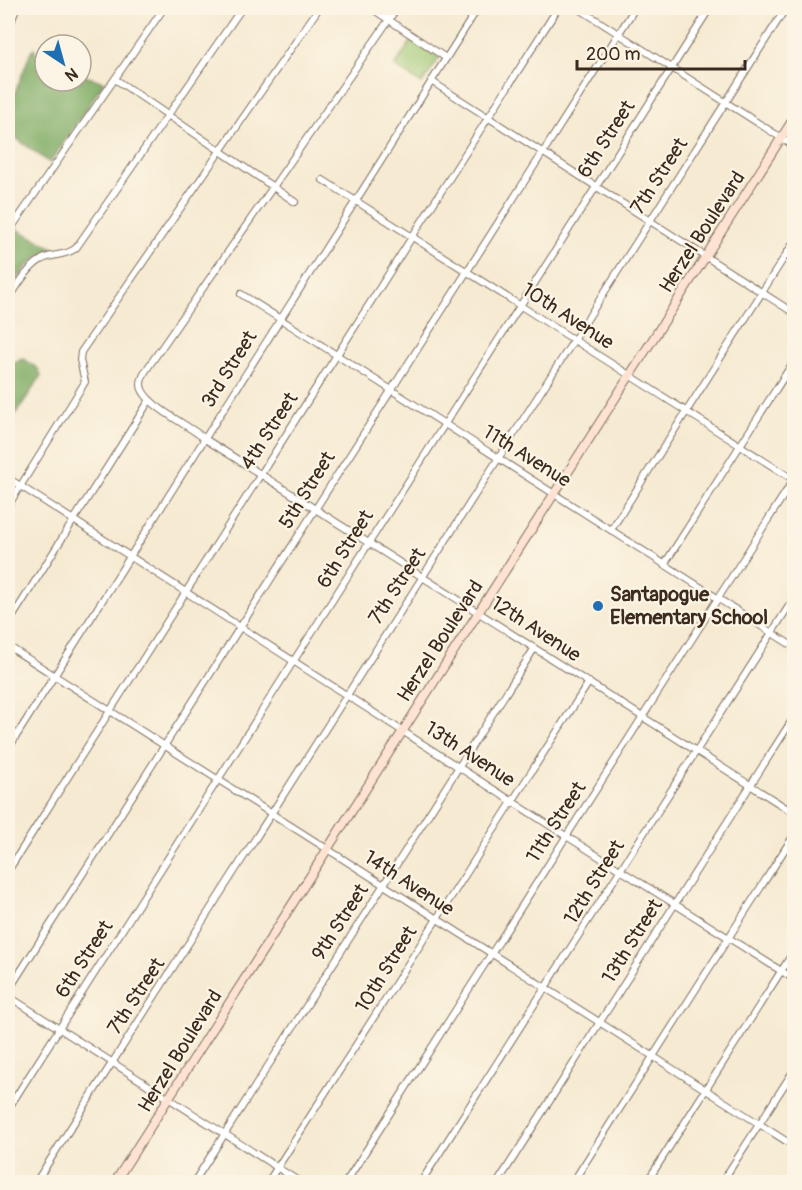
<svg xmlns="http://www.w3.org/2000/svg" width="802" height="1190" font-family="Pangolin,sans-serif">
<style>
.green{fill:#9dc672;stroke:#6c7848;stroke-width:1.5}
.forest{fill:#7eab64;stroke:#5c6a41;stroke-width:1.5}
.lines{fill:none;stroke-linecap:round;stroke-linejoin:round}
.street-casing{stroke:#7c6d5d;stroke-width:8}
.secondary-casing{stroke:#7c6d5d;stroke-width:10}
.street{stroke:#fff;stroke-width:6}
.secondary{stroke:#fee3d2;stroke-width:8}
.poi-dot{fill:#1f6fb2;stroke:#fcf5e5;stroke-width:2}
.labels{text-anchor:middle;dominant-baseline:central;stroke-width:4.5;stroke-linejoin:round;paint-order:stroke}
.street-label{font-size:20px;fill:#3b2a1e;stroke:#fcf5e5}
.poi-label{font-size:20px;font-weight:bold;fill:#3b2a1e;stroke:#fcf5e5;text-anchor:start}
</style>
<rect width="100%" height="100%" fill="#fcf5e5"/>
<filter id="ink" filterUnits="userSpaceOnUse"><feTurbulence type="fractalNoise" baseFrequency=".0167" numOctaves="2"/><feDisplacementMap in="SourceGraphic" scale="12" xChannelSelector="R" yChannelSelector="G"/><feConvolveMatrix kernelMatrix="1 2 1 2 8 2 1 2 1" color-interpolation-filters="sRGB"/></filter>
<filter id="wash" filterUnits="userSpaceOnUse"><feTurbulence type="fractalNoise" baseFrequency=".008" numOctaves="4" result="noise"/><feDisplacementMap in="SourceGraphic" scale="24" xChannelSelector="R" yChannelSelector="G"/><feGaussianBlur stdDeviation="1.35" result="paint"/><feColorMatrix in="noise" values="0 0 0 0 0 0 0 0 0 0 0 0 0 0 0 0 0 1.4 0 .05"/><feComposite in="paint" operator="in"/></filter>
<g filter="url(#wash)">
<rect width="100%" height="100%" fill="#f6ead2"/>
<path class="green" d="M 412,40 L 439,58 L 422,84 L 395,66 Z"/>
<g class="forest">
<path d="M 34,48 L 38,60 L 45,62 L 45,81 L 81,81 L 81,75 L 104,82 L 50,163 L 8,132 L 8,111 L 31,52 Z"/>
<path d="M 8,218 L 18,230 L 55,249 C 31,255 21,274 8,293 Z"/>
<path d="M 24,359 L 38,369 L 41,376 L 8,425 L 8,370 L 16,361 Z"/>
</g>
</g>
<g filter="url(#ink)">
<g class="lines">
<defs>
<g id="street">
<path d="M 371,8 L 446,58"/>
<path d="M 397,8 L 151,363 C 147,369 141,376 141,384 C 140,403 191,426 205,439 L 794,813"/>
<path d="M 578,8 L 794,146"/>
<path d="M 8,32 L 16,8"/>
<path d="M 115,79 L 295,202"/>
<path d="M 431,81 L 794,313"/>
<path d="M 323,180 L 794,480"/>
<path d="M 12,227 L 164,8"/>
<path d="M 241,294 L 794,647"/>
<path d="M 8,300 C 17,287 27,268 41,260 C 52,253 65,257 76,248 L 242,8"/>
<path d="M 8,478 L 566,836 L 794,979"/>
<path d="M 8,506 L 85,382 L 80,360 L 81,352 L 319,8"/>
<path d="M 611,530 L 794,242"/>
<path d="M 664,565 L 794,361"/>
<path d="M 8,624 L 149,401"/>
<path d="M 8,646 L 794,1146"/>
<path d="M 8,749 L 478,8"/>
<path d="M 8,871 L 558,8"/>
<path d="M 8,991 L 635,8"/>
<path d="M 8,996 L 300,1182"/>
<path d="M 8,1109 L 710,8"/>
<path d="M 36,1182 L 786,8"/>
<path d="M 194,1182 L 534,649"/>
<path d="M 268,1182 L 589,682"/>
<path d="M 346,1182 L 794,479"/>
<path d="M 421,1182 L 794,598"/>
<path d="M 498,1182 L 794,717"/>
<path d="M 573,1182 L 794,835"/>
<path d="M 647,1182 L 794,951"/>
<path d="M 722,1182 L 794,1070"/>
</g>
<path id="secondary" d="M 115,1182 L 794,118"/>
</defs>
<use href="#street" class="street-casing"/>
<use href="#secondary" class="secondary-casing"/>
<use href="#street" class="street"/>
<use href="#secondary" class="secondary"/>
</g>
</g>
<circle class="poi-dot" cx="598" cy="606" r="6"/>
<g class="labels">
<g class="street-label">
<text transform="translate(606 139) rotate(-57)">6th Street</text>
<text transform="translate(659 176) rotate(-57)">7th Street</text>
<text transform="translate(702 232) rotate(-57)">Herzel Boulevard</text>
<text transform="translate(568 316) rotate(33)">10th Avenue</text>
<text transform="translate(229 369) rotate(-58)">3rd Street</text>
<text transform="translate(269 431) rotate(-57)">4th Street</text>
<text transform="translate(527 456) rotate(32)">11th Avenue</text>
<text transform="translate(307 490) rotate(-58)">5th Street</text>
<text transform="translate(345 549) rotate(-58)">6th Street</text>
<text transform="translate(397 586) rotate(-57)">7th Street</text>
<text transform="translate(536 629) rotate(33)">12th Avenue</text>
<text transform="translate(440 641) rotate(-57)">Herzel Boulevard</text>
<text transform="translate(470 754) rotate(33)">13th Avenue</text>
<text transform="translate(556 822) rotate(-57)">11th Street</text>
<text transform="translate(594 882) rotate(-58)">12th Street</text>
<text transform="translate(409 883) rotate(33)">14th Avenue</text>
<text transform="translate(340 922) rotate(-57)">9th Street</text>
<text transform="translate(632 941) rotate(-58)">13th Street</text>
<text transform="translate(84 959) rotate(-57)">6th Street</text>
<text transform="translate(386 969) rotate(-58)">10th Street</text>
<text transform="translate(136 996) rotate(-57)">7th Street</text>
<text transform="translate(180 1051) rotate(-58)">Herzel Boulevard</text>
</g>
<g class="poi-label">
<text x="610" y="594">Santapogue<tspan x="610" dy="23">Elementary School</tspan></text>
</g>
</g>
<rect width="802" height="1190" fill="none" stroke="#fcf5e5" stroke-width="30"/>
<g transform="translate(63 63) rotate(144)"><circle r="28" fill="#fcf5e5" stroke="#afa495" stroke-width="1.5"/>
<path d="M0-4.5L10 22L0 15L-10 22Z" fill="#1f6fb2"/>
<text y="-9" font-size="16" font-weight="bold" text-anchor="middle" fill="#3b2a1e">N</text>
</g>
<path d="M577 60v9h168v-9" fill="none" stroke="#3b2a1e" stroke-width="3"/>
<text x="586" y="60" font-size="18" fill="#3b2a1e" stroke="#fcf5e5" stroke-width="4.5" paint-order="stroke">200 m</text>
</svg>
